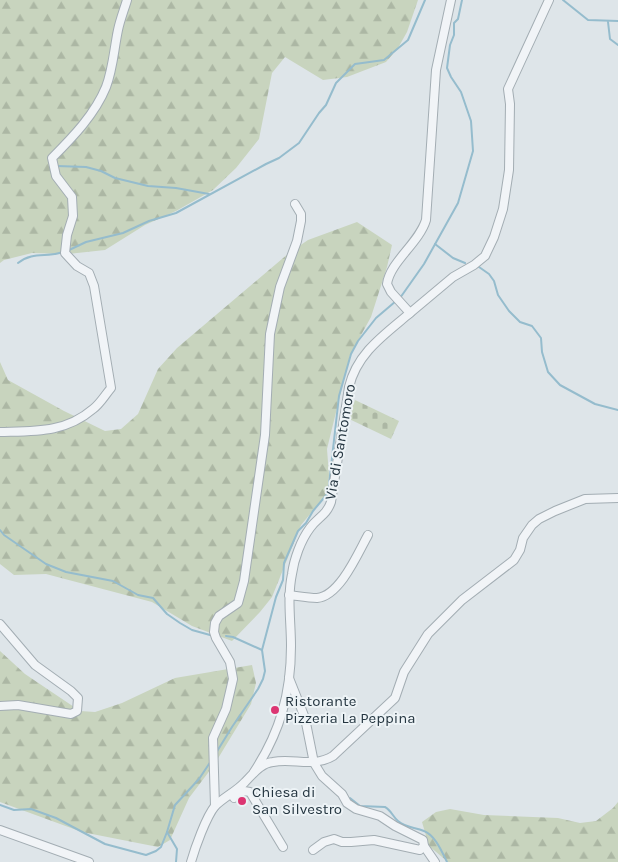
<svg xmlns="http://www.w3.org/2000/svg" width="618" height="862" font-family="Karla,sans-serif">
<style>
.forest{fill:url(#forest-firs)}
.cemetery{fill:url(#cemetery-stones)}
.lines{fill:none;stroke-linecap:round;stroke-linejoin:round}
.stream{stroke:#95bccd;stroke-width:2}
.minor-casing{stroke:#a3adb3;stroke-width:10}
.minor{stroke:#f1f4f7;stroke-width:8}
.poi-dot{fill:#dc3572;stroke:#edf3f6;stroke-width:2}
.labels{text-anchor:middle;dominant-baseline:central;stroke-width:4;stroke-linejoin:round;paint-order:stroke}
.street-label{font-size:15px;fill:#253641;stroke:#edf3f6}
.poi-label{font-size:15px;fill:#253641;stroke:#edf3f6;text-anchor:start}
</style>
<defs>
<pattern id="forest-firs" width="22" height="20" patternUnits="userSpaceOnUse" patternTransform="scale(1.25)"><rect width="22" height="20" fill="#c8d4be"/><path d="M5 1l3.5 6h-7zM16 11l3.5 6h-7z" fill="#acb7a4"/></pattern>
<pattern id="cemetery-stones" width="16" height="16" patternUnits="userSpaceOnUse" patternTransform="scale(1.25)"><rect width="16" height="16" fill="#c8d4be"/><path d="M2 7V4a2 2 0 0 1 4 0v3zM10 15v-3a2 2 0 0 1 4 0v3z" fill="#acb7a4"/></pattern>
</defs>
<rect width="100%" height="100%" fill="#dee5e9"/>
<g class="forest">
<path d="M 0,0 L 418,0 L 407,32 L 398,48 L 386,62 L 347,77 L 323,80 L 285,57 L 272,73 L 259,139 L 236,168 L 213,190 L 176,211 L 145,225 L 105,250 L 68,254 L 32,253 L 4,260 L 0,263 Z"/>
<path d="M 357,222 L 392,245 L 387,267 L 371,317 L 350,355 L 327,449 L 329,475 L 327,494 L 301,525 L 272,597 L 260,612 L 232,641 L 192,626 L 152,602 L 46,574 L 14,575 L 0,564 L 0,362 L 8,380 L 64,411 L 105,431 L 121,429 L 138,414 L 158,369 L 177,348 L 289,253 L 308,240 Z"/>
<path d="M 0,651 L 25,674 L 80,711 L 95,712 L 122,703 L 175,678 L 252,665 L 256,683 L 251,704 L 214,765 L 189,798 L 170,840 L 158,847 L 82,832 L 0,802 Z"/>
<path d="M 618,802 L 618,862 L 448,862 L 429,846 L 422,822 L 436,812 L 450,809 L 484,815 L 558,818 L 580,823 L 596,821 L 613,808 Z"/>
</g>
<path class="cemetery" d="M 355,400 L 399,421 L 391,439 L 347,418 Z"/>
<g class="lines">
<g class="stream">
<path d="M 563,0 L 588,20 L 618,21"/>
<path d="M 608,22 L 610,39 L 618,45"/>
<path d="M 57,166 L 86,167 L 101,171 L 115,178 L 148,186 L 176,188 L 209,194"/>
<path d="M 435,244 L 453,258 L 465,263"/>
<path d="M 67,251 L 86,242 L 123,233 L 149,221 L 176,213 L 266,164 L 279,158 L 299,143 L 319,113 L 326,105 L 336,83 L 355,64 L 384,60 L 408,40 L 425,0"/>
<path d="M 18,263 C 33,251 47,258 63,252"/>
<path d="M 479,267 L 489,274 L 494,281 L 498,295 L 509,311 L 520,322 L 532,326 L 541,338 L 542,352 L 548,372 L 560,385 L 595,404 L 618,410"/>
<path d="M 400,298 L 424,264 L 458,203 L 473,151 L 471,121 L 461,92 L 451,77 L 447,68 L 450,45 L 454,35 L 454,23 L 458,19 L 462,0"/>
<path d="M 0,530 L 4,535 L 46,564 L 66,572 L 113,581 L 138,595 L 153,598 L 167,614 L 180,623 L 192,630 L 210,635"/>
<path d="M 226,636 L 233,637 L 262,650"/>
<path d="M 216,753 L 232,727 L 258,689 L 263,679 L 265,671 L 262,650 L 276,597 L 283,580 L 284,563 L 298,531 L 306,523 L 313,511 L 328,493 L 339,396 L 351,354 L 358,341 L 376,318 L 396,301"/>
<path d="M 350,798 L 360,806 L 385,807 C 391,810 393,817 398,821 C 406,828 415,827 424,831 C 435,835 442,852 447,862"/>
<path d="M 0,805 L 14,810 L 31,809 L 56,818 L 105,844 L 146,855 L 156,851 L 161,847 L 167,832"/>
<path d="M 176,862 L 177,849 L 167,832 L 175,805 L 199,779 L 211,761"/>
</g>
<defs>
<g id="minor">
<path d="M 410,313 L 453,277 L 474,265 L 485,256 L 494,237 L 503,209 L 509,170 L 510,104 L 508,89 L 549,0"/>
<path d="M 0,432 C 35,431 65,433 93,409 C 100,404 105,395 111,388 L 94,286 L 89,273 L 77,266 L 65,253 L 67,235 L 73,216 L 72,197 L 56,176 L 52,158 C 73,137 95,114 106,87 C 113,69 114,49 118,30 C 120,20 124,10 127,0"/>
<path d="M 289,595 C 298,596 308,598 317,598 C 340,596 358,553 368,535"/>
<path d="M 0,624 L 35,665 L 71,691 L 78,698 L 77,711 L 71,714 L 18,705 L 0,706"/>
<path d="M 289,678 L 305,718 L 314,763 L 322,776 L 342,794 L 347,803 L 356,809 L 380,816 L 395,826 L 423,840 L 424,846 L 420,850 L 374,840 L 351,842 L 342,842 L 334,839 L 324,842 L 313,850"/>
<path d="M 254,772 C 280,732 291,694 291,646 C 291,622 287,598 292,574 C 294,559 301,540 310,528 C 318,517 326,516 331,502 L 349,387 C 357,353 384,335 410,313 L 391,292 L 387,284 C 390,262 419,243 426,220 L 436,70 L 451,0"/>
<path d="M 234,798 L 244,791 L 250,792 L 283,847"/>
<path d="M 215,806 L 213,738 L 226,709 L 233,679 L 230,662 L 216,638 L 214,632 L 215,623 L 219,616 L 238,603 L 244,581 L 265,435 L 270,334 L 280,287 L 297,241 L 301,221 L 301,214 L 295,204"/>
<path d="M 0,830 L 89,862"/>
<path d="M 424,846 L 435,862"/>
<path d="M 191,862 C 195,848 206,817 215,806 C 224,797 237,791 245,782 C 253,774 261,763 273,762 C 294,758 313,768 333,756 L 395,698 L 404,672 L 428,634 L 462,600 L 514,560 L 520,550 L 523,538 L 532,525 L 539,519 L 555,511 L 585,499 L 618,498"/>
</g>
</defs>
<use href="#minor" class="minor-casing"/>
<use href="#minor" class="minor"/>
</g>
<g class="poi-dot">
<circle cx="275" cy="710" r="5"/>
<circle cx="242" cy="801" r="5"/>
</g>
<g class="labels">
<g class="street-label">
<text transform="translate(340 442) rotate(-80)">Via di Santomoro</text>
</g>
<g class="poi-label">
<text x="285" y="701">Ristorante<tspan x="285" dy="17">Pizzeria La Peppina</tspan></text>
<text x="252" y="792">Chiesa di<tspan x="252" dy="17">San Silvestro</tspan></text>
</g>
</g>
</svg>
